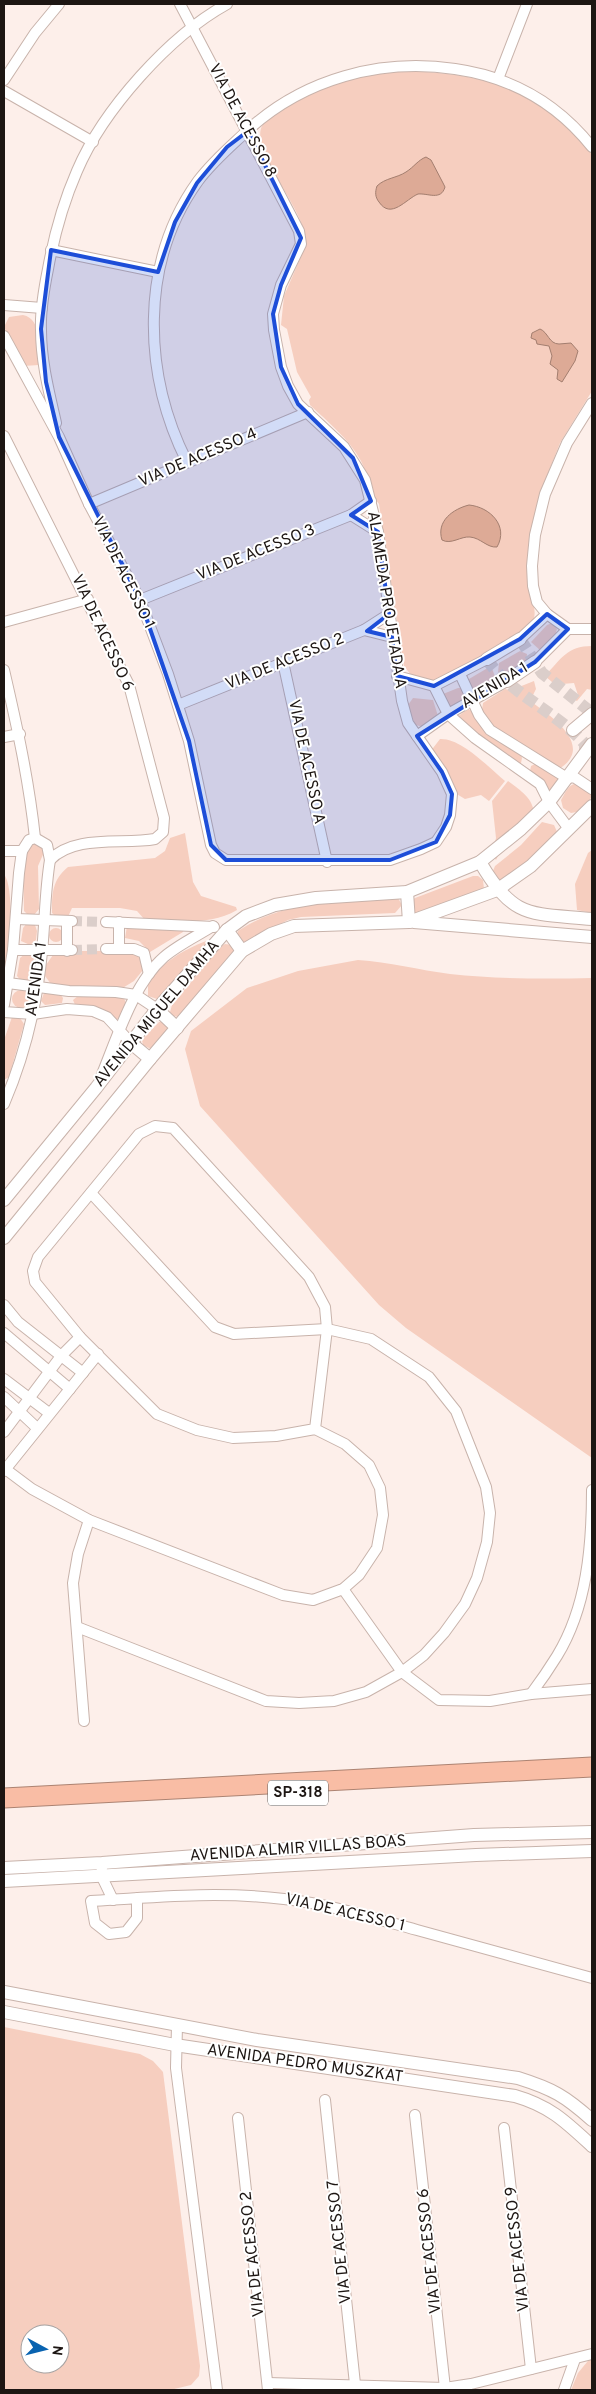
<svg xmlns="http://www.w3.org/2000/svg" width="596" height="2394" font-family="Overpass,sans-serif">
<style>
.green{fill:#f6cebf;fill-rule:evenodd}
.water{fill:#ddaa96;stroke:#a37e6f}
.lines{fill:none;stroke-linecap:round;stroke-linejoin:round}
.minor-tunnel{stroke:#dbceca;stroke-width:10;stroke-dasharray:10 5;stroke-linecap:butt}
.tertiary-tunnel{stroke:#dbceca;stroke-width:12;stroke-dasharray:12 6;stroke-linecap:butt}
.minor-casing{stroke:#c8b3ab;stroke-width:12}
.tertiary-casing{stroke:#c8b3ab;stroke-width:14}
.motorway-casing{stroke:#ac8372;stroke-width:21}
.minor{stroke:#fff;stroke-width:10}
.tertiary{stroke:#fff;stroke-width:12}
.motorway{stroke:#f9bda5;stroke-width:19}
.marked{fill:#1d4ed8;fill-opacity:0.2;stroke:#1d4ed8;stroke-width:4;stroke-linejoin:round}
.labels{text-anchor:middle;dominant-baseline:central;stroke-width:4;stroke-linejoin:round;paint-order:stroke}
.shield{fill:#fff;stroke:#615c5a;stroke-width:1}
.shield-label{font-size:15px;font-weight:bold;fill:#1d1613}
.street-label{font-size:16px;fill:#1d1613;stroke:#fff}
</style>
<rect width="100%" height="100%" fill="#fdefea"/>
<g class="green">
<path d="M 401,71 C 478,72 545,88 592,155 L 592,391 L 560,443 L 543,486 L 532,529 L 527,575 C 527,593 542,611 530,627 L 437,683 L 411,675 L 404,666 L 379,504 C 368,492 369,475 361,461 C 349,439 328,422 310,405 L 309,400 L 311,397 L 297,372 L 287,329 L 281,325 L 284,296 L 306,245 C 309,213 249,152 262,126 C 267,117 280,111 289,105 C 321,84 363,74 401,71 Z"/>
<path d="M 23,315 C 43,319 38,349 39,365 L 23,366 L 5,329 L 5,325 L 9,317 Z"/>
<path d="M 552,623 L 557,629 L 554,639 L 541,651 L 531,642 L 547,625 Z"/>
<path d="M 592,646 L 592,690 L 587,689 L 577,701 L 575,700 L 578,695 L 574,683 L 562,684 L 559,688 L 545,676 C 561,659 567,646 592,646 Z"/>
<path d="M 520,651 L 527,654 L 526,663 L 505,675 L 498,672 L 499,663 Z"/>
<path d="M 491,666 L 496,679 L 476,691 L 470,690 L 469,679 Z"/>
<path d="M 534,681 L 536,689 L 530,701 C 550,715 596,746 559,769 L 488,724 L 482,710 L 483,703 L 505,689 L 518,692 L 519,687 Z"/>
<path d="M 458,688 L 462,688 L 466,696 L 465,699 L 449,707 L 443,694 Z"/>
<path d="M 413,698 L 433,700 L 438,716 L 424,727 L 415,725 L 408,705 Z"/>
<path d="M 468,709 L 474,712 L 478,723 L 520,753 L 522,758 L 521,763 L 516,766 L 457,717 Z"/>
<path d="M 440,739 C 462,738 489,768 505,781 L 489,801 L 481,795 L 465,799 L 455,793 L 430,752 Z"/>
<path d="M 535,764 C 545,766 556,770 560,780 L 550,791 L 530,771 L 531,766 Z"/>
<path d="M 508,781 C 521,791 535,799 534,817 C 532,839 505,841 496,860 L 492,854 L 496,838 L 492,801 Z"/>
<path d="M 578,783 L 591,794 L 591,798 L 582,811 L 571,813 L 563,808 L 561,800 C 566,792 568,784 578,783 Z"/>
<path d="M 542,822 L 554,825 L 558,834 L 557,839 L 502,881 L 498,879 L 493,871 L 495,866 L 521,845 Z"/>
<path d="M 185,833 L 193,882 L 201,896 L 236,907 L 237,910 C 210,926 176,921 145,920 L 137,911 L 120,908 L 72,908 L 67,919 L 58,918 L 52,913 C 52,894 52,880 68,867 L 155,858 L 165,851 L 170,838 Z"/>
<path d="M 34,840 L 45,850 L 38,866 L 39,909 L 34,915 L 28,915 L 24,911 L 23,864 L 23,857 Z"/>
<path d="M 592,850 L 592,913 L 577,910 L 575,884 L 588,853 Z"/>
<path d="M 4,874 C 17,893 7,962 4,987 Z"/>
<path d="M 473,876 L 478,876 L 483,880 L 484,889 L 415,914 L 412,912 L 410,902 L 415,898 Z"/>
<path d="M 398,898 L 402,905 L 395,913 L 301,917 L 288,920 L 243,943 L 237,935 L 238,931 C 286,899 343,902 398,898 Z"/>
<path d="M 27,923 L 35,925 L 37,931 L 36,940 L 30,945 L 21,941 L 23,928 Z"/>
<path d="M 127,926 L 184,929 L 183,932 L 150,952 L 139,941 L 125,938 Z"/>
<circle cx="56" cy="935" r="7"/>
<path d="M 206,941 L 208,943 L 160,1000 L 148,996 L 148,984 C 162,962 183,950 206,941 Z"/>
<path d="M 225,944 L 232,945 L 234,953 L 179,1017 L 173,1016 L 170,1012 L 172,1005 L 218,948 Z"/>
<path d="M 62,951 L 125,951 L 141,956 L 143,970 L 134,981 L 121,989 L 54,988 L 45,976 L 46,965 L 55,952 Z"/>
<path d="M 26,953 L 34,957 L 31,979 L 27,982 L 21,981 L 17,976 L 20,958 Z"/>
<path d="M 358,960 C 389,962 419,970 450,974 C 497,979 544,979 592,978 L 592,1458 L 406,1328 L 379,1305 L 200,1106 L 185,1049 L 191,1031 L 247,988 L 298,971 Z"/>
<circle cx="21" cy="999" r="9"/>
<path d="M 44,993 L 60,994 L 63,998 L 62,1003 L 45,1005 L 41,1001 Z"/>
<path d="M 78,996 L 123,996 L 126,1003 L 121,1017 L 116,1020 L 76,1007 L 73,1000 Z"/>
<path d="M 12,1017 L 20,1018 L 24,1024 L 9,1077 L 4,1080 L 4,1040 Z"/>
<path d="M 159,1022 L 163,1022 L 168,1027 L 168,1032 L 153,1050 L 143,1045 L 142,1040 Z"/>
<path d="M 4,2027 L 140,2054 L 153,2061 L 163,2072 L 200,2366 L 199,2376 L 191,2385 L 170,2390 L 4,2390 ZM 30,2334 L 60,2334 L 60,2364 L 30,2364 Z"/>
<path d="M 592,2356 L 592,2390 L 571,2390 L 578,2373 Z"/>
</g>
<g class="water">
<path d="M 426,157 L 431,160 L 443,183 L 445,187 C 441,201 428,193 418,194 C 406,199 391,220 379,202 C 375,197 375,192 377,186 C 385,178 397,178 406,172 C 414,167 418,160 426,157 Z"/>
<path d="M 540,329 C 548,332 549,344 559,344 C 563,344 567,343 571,343 L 578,351 L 575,361 L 562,382 L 557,379 L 558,370 L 550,364 L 552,356 L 549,346 L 537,344 L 536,340 L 531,338 L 532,333 Z"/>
<path d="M 469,505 C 490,507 509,526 497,547 C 487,548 481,538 470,537 C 461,536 451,545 442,540 C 436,521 453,509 469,505 Z"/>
</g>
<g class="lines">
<g class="minor-tunnel">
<path d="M 72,921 L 106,922"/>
<path d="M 72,950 L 106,949"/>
</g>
<g class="tertiary-tunnel">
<path d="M 520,639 L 542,673 L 592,713"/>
<path d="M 487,659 C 506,691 558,713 585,744 L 585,754"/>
</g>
<defs>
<g id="minor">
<path d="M 498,79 L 527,4"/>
<path d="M 4,80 L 35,33 L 59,4"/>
<path d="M 4,91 L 93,142"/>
<path d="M 51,250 L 158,272"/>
<path d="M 4,305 L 42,308"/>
<path d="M 4,336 L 59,437 L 89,504 L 140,600 L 168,674 L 189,741 L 211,845 L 215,853 L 226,860 L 390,860 L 421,849 L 436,842 L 446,827 L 450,815 L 452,794 L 442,772 L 408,723 L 402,701 L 378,532 L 365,480 L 344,447 L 298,404 L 288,386 L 281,367 L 274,330 L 273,314 L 281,285 L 301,244 L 299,231 L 180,4"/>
<path d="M 592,403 L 567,443 L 545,494 L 535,535 L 532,566 L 533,586 L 537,602 L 547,614 L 568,629 L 592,629"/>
<path d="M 56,423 C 49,392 41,361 41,330 C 40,310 44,289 48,269 C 54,236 63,203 77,171 C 103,110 169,36 227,4"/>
<path d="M 4,436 L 129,685 L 164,818 L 163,832 L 155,839 C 122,845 75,834 50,860 L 47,845 L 35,838 L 29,840 L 22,851 L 4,851"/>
<path d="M 187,462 C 143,374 139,263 198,181 C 213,161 230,147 248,130 C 304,79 380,58 455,69 C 511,77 557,103 592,147"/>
<path d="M 89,504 L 308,412"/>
<path d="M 351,515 L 378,532"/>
<path d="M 140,600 L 351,515 L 371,501"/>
<path d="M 4,622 L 88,599"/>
<path d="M 364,630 L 392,637"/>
<path d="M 520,639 L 547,614"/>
<path d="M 283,662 L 327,862"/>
<path d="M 535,662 L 568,629"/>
<path d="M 4,670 C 17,726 29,781 35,838"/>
<path d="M 460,674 L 479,715 L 490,730 L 567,778 L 574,777 L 592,789"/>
<path d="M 397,676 L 434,686 L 487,659"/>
<path d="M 434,686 L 448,714 L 475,738 L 540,784 L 549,802 L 569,829"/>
<path d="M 178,705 L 364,630 L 389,614"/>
<path d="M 417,736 L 448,714 L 507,681"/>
<path d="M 4,737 L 20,734"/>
<path d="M 16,919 L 72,921"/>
<path d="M 106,922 L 214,927"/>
<path d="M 119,922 L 119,949"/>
<path d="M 106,949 L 134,949 L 144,953 L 149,974"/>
<path d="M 13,950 L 72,950"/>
<path d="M 67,951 L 67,921"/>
<path d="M 8,983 L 69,991 L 116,992 L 136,995 L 157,1009"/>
<path d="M 4,1005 L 13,950 L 19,873 L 22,851"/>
<path d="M 4,1012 L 33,1014 L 67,1009 L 93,1011 L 107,1017 L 131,1043"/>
<path d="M 100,1079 C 116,1041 133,984 164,957 C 178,945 197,936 213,926"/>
<path d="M 4,1104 C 25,1055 37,1005 42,952 C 45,921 45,890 50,860"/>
<path d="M 4,1305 L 18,1322 L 83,1373"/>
<path d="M 4,1333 L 70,1389"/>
<path d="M 4,1379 L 49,1413"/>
<path d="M 4,1397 L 37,1428"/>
<path d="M 4,1432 L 61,1356 L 80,1337"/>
<path d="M 4,1468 L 32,1489 L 89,1520 L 283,1595 L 313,1600 L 343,1589 L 359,1575 L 377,1548 L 383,1515 L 380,1488 L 369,1465 L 345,1444 L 315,1429 L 276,1436 L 233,1438 L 197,1430 L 157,1414 L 80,1337 L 35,1282 L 33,1271 L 38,1257 L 139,1134 L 155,1126 L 173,1128 L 309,1277 L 325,1307 L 327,1329 L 315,1429"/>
<path d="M 4,1471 L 98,1354"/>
<path d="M 343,1589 L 402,1672 L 439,1700 L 490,1701 L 531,1694 L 592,1689"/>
<path d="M 77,1627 L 266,1701 L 299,1703 L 334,1701 L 366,1692 L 402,1672 L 424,1655 L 444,1633 L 465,1604 L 477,1578 L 487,1542 L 490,1513 L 486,1487 L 456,1411 L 429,1377 L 371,1339 L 327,1329 L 234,1334 L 215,1327 L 91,1193"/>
<path d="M 531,1694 C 540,1682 549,1669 557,1656 C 587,1607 592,1546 592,1490"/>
<path d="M 84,1721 L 73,1583 L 78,1554 L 89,1520"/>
<path d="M 102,1868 L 101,1875 L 113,1900"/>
<path d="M 137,1898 L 137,1918 L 126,1932 L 109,1934 L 95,1923 L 91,1901 C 155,1897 220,1891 284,1899 C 330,1904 373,1918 417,1930 C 475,1946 534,1962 592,1978"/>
<path d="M 177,2025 L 176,2068 L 217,2390"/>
<path d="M 325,2100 L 355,2384"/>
<path d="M 415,2115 L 445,2388"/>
<path d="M 238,2118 L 268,2390"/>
<path d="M 504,2128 L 531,2369"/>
<path d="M 268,2383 L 445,2388 L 471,2384 L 592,2354"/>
<path d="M 564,2390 L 575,2359"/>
</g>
<g id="tertiary">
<path d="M 487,659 L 520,639"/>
<path d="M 507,681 L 535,662"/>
<path d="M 573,730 L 592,714"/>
<path d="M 480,862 C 514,920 530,913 592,919"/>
<path d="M 407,892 L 409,922"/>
<path d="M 414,922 L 592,937"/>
<path d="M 227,930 L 242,951"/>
<path d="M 157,1009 L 177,1028"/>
<path d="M 131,1043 L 150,1059"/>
<path d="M 4,1200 L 96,1088 L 157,1009 L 227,930 L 246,916 L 275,905 L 316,898 L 407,892 L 480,862 L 521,829 L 549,802 L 592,744"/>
<path d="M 4,1238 L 150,1059 L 242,951 L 271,934 L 294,926 L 409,922 L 497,890 L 531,866 L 592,806"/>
<path d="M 4,1868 L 102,1863 L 474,1835 L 592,1832"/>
<path d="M 4,1881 L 476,1855 L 592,1851"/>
<path d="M 4,1992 L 257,2040 L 518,2078 C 553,2089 565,2096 592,2120"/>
<path d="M 4,2012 L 175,2045 L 515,2096 C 550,2106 566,2122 592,2146"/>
</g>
<path id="motorway" d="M 4,1798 L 592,1767"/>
</defs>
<use href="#minor" class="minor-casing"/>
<use href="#tertiary" class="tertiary-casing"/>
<use href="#motorway" class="motorway-casing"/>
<use href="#minor" class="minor"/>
<use href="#tertiary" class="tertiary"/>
<use href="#motorway" class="motorway"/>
</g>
<path class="marked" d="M 248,131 L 301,238 L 281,285 L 273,314 L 281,367 L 298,404 L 353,458 L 371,501 L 351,515 L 378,532 L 389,614 L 367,631 L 392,637 L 397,676 L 434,686 L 520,639 L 547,614 L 568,629 L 535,662 L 417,736 L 442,772 L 452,794 L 450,815 L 436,842 L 390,860 L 226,860 L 211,845 L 189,741 L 140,600 L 59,437 L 46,382 L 41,329 L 51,250 L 158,272 L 175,222 L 197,183 L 227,147 Z"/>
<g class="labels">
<rect class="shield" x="268" y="1780.5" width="60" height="25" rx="4"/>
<g class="shield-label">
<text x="298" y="1793">SP-318</text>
</g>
<g class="street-label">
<text transform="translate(242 121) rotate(62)">VIA DE ACESSO 8</text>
<text transform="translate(198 458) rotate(-23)">VIA DE ACESSO 4</text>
<text transform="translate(256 553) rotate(-22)">VIA DE ACESSO 3</text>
<text transform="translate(123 573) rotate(64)">VIA DE ACESSO 1</text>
<text transform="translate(386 600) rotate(81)">ALAMEDA PROJETADA A</text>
<text transform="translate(102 633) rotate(65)">VIA DE ACESSO 6</text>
<text transform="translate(285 662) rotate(-22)">VIA DE ACESSO 2</text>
<text transform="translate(495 686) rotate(-31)">AVENIDA 1</text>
<text transform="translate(306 762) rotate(78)">VIA DE ACESSO A</text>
<text transform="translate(37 979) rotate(-82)">AVENIDA 1</text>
<text transform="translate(157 1014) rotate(-50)">AVENIDA MIGUEL DAMHA</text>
<text transform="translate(298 1849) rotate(-4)">AVENIDA ALMIR VILLAS BOAS</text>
<text transform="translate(345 1913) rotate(13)">VIA DE ACESSO 1</text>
<text transform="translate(305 2064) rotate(8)">AVENIDA PEDRO MUSZKAT</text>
<text transform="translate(340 2242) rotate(-96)">VIA DE ACESSO 7</text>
<text transform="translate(518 2249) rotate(-96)">VIA DE ACESSO 9</text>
<text transform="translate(430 2251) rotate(-96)">VIA DE ACESSO 6</text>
<text transform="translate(253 2254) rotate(-96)">VIA DE ACESSO 2</text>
</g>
</g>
<rect width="596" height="2394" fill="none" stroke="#1d1613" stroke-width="10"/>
<g transform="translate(45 2349) rotate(97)"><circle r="24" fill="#ffffff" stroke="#a5a2a1"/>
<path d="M0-4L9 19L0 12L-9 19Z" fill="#0963b0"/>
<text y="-8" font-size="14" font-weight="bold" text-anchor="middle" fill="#1d1613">N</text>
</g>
</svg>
